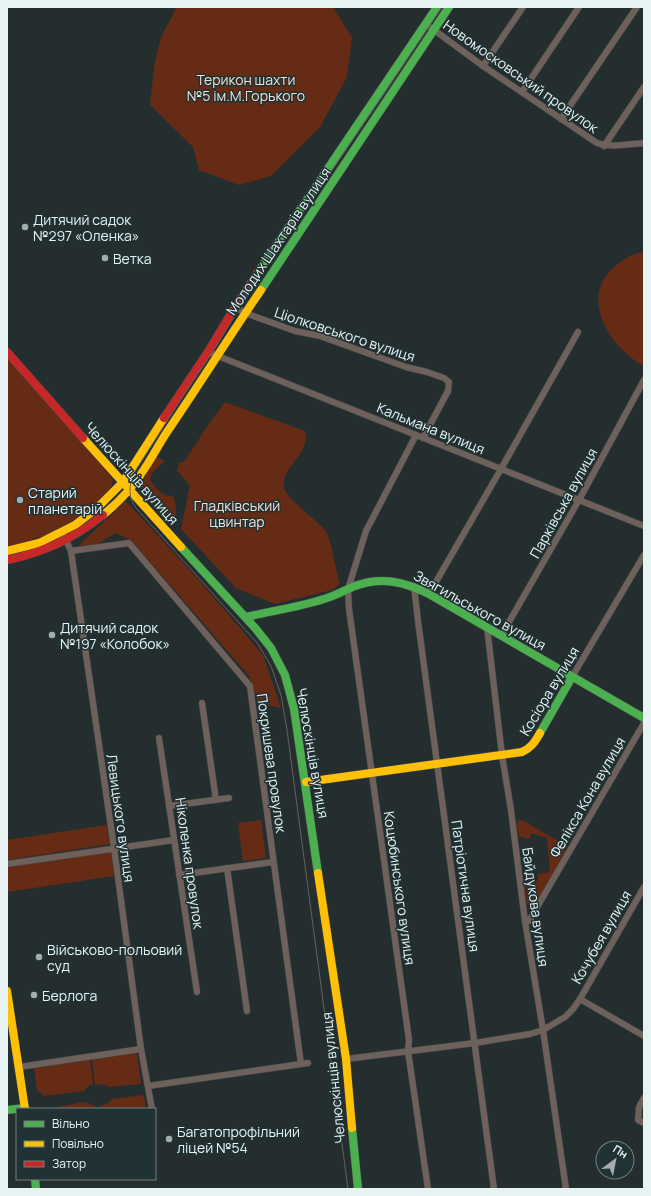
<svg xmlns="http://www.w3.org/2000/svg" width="651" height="1196" font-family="Manrope,sans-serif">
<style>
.green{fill:#662b14}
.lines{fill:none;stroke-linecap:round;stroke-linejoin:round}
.street-casing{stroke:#41494a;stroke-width:7}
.fast-casing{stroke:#41494a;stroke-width:9}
.slow-casing{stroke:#41494a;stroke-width:9}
.jam-casing{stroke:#41494a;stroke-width:9}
.street{stroke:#6e605a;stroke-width:6}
.fast{stroke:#4caf50;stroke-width:8}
.slow{stroke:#ffc107;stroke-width:8}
.jam{stroke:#c62828;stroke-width:8}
.tram{stroke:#66615f;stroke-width:1}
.poi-dot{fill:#a3adae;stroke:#203234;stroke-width:1.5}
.labels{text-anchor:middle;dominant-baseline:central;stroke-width:3;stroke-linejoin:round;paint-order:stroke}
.street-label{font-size:14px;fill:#e7f2f3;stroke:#203234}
.park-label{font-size:14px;fill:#f4ded6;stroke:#203234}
.poi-label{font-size:14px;fill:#e7f2f3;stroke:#203234;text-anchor:start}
</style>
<rect width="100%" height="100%" fill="#252e2f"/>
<g class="green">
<path d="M 177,7 L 333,7 L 352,38 L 347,77 L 320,127 L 271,176 L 239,185 L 199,170 L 193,147 L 150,105 L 155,61 L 161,37 Z"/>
<path d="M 644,252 L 644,366 C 611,349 578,298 614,267 C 622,260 633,253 644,252 Z"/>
<path d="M 7,359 L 106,469 L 113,481 L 109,492 L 95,505 L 66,526 L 53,533 L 7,548 Z"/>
<path d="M 225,402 L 305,431 C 310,456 282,465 284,486 C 285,499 316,519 325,530 C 330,535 337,575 340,584 L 332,590 L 275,604 L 236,588 L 181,529 L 190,486 L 177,470 L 180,462 L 184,462 L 210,422 Z"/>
<path d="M 157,457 L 163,460 L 164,462 L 154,471 L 150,478 C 152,486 164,498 173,496 C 177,505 176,512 175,522 L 173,523 L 142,489 L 142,482 Z"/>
<path d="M 126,501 L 197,578 L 263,655 L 281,708 L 258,703 L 249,676 L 132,541 L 115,533 L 94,546 L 79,545 Z"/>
<path d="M 261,820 L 266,858 L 243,861 L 238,823 Z"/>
<path d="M 520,820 L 524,821 L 563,844 L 566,847 L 565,851 L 539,899 L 534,906 L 532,907 L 527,904 L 525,883 L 538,881 L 538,874 L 550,872 L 547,838 L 530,833 L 531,838 L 524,839 L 524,837 L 519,837 L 517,823 L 518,821 Z"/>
<path d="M 107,825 L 110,844 L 7,860 L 7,840 Z"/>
<path d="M 111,851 L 114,876 L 7,892 L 7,867 Z"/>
<path d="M 137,1053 L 141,1084 L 109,1087 L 104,1084 L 95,1085 L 92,1058 Z"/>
<path d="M 90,1060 L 93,1084 L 88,1086 L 84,1091 L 44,1096 L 37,1090 L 34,1068 Z"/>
<path d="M 144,1095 L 146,1109 L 99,1109 L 99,1106 C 104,1105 109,1104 112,1099 Z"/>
<path d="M 84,1102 L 96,1106 L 96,1109 L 57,1109 L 58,1107 Z"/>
</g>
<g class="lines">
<defs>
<g id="street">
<path d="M 426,24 L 483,66 L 597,143 C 612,148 629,144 644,143"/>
<path d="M 483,66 L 523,7"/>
<path d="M 522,92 L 579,7"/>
<path d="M 561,119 L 637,7"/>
<path d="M 604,146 L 644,87"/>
<path d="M 235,307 L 245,313 L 295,331 L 320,336 L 406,367 L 427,372 L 444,378 L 449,382 L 448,391 L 423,438"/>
<path d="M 208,352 L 644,526"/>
<path d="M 416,435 L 366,531 L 348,589 L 349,609 L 409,1040 L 408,1051 L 428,1189"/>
<path d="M 62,532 L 71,551 L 114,848 L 141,1049 L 152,1109"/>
<path d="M 71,551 L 129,543 L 250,686 L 301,1064"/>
<path d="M 414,586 L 418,621 L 494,1189"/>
<path d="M 429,594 L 501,469 L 578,332"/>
<path d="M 487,627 L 502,755 L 511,810 L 525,921 L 543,1030 L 566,1189"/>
<path d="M 501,636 L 579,500 L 644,380"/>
<path d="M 572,677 L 644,555"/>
<path d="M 202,703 L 216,800"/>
<path d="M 159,738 L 197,992"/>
<path d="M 169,806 L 229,798"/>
<path d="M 7,864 L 174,840"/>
<path d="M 227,868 L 247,1011"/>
<path d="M 179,875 L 273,862"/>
<path d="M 525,921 L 529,921 L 644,723"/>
<path d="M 580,999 L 644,887"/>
<path d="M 346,1059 L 475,1043 L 530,1034 L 543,1030 L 565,1017 L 573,1009 L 580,999 L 644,1036"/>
<path d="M 19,1067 L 141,1049"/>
<path d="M 148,1086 L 308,1063"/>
<path d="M 644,1098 L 639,1107 L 638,1120 L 644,1123"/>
</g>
<g id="fast">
<path d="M 258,272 L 437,7"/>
<path d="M 261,290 L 449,7"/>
<path d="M 181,547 L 256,629 L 271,648 L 285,675 L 294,709 L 318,873"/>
<path d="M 246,617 C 272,611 299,607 324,599 C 335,596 345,590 355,586 C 381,576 405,582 429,594 L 644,718"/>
<path d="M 540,733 L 572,677"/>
<path d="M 7,1110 L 25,1108"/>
<path d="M 352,1128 L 358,1189"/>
<path d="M 35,1179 L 36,1189"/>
</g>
<g id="slow">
<path d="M 83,438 L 181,547"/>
<path d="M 103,515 C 119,502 134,486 145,468 C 153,456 159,444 167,432 C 199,385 229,337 261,290"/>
<path d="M 7,551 L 39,543 L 75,525 L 97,508 L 123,482 L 164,418"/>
<path d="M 306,782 L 522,752 C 531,748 535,742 540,733"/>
<path d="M 318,873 L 346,1059 L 352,1128"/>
<path d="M 7,991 L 25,1109"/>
</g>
<g id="jam">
<path d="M 7,352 L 83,438"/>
<path d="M 164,418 L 208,352 L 235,307 L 258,272"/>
<path d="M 7,560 C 44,552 73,539 103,515"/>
</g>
</defs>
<use href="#street" class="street-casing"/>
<use href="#fast" class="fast-casing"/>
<use href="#slow" class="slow-casing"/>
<use href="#jam" class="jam-casing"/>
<use href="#street" class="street"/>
<use href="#fast" class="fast"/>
<use href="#slow" class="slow"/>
<use href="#jam" class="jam"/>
<path class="tram" d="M 348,1189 L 287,730 L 281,695 L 271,666 L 258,644 L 136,508 C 127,496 129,482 136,470 L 193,380 L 212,353 L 239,309 L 270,261 L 386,91 L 442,7"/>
</g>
<g class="poi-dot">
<circle cx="25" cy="227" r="4"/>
<circle cx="105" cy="258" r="4"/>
<circle cx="20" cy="500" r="4"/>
<circle cx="52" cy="635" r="4"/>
<circle cx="39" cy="957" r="4"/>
<circle cx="34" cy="995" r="4"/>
<circle cx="169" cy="1139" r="4"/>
</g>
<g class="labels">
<g class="street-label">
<text transform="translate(521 76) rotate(35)">Новомосковський провулок</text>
<text transform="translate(278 241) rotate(-56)">Молодих Шахтарів вулиця</text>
<text transform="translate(345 334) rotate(18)">Ціолковського вулиця</text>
<text transform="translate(431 428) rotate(22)">Кальмана вулиця</text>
<text transform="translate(132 473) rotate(48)">Челюскінців вулиця</text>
<text transform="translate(563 503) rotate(-61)">Парківська вулиця</text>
<text transform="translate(480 610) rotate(29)">Звягильського вулиця</text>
<text transform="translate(549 691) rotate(-59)">Косіора вулиця</text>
<text transform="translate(313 753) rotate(80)">Челюскінців вулиця</text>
<text transform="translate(272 763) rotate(82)">Покришева провулок</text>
<text transform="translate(587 797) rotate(-60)">Фелікса Кона вулиця</text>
<text transform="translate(121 818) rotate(82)">Левицького вулиця</text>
<text transform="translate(190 863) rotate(82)">Ніколенка провулок</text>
<text transform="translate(466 886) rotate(82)">Патріотична вулиця</text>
<text transform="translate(400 888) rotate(82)">Коцюбинського вулиця</text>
<text transform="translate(536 907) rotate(82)">Байдукова вулиця</text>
<text transform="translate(601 937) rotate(-60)">Кочубея вулиця</text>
<text transform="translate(333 1078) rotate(-96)">Челюскінців вулиця</text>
</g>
<g class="park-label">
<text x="246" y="79">Терикон шахти<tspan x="246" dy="16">№5 ім.М.Горького</tspan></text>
<text x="237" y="505">Гладківський<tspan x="237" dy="16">цвинтар</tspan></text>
</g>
<g class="poi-label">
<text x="33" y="219">Дитячий садок<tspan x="33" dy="16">№297 «Оленка»</tspan></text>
<text x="113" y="258">Ветка</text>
<text x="28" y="492">Старий<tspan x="28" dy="16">планетарій</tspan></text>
<text x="60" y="627">Дитячий садок<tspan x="60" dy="16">№197 «Колобок»</tspan></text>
<text x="47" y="949">Військово-польовий<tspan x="47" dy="16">суд</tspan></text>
<text x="42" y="995">Берлога</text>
<text x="177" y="1131">Багатопрофільний<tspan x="177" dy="16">ліцей №54</tspan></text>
</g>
</g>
<rect width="651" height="1196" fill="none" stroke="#e7f2f3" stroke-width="16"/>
<rect x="16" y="1108" width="140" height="72" fill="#203234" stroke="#707f80"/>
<rect x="24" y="1121" width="20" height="6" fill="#4caf50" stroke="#707f80"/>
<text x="52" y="1128" font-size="12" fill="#e7f2f3">Вільно</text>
<rect x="24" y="1141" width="20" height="6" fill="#ffc107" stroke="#707f80"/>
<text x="52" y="1148" font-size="12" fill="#e7f2f3">Повільно</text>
<rect x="24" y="1161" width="20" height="6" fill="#c62828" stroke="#707f80"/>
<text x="52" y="1168" font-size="12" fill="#e7f2f3">Затор</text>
<g transform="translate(615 1160) rotate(32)"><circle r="19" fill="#203234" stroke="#707f80"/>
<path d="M0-3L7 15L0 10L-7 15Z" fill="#a3adae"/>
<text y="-6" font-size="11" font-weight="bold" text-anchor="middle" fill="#e7f2f3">Пн</text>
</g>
</svg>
